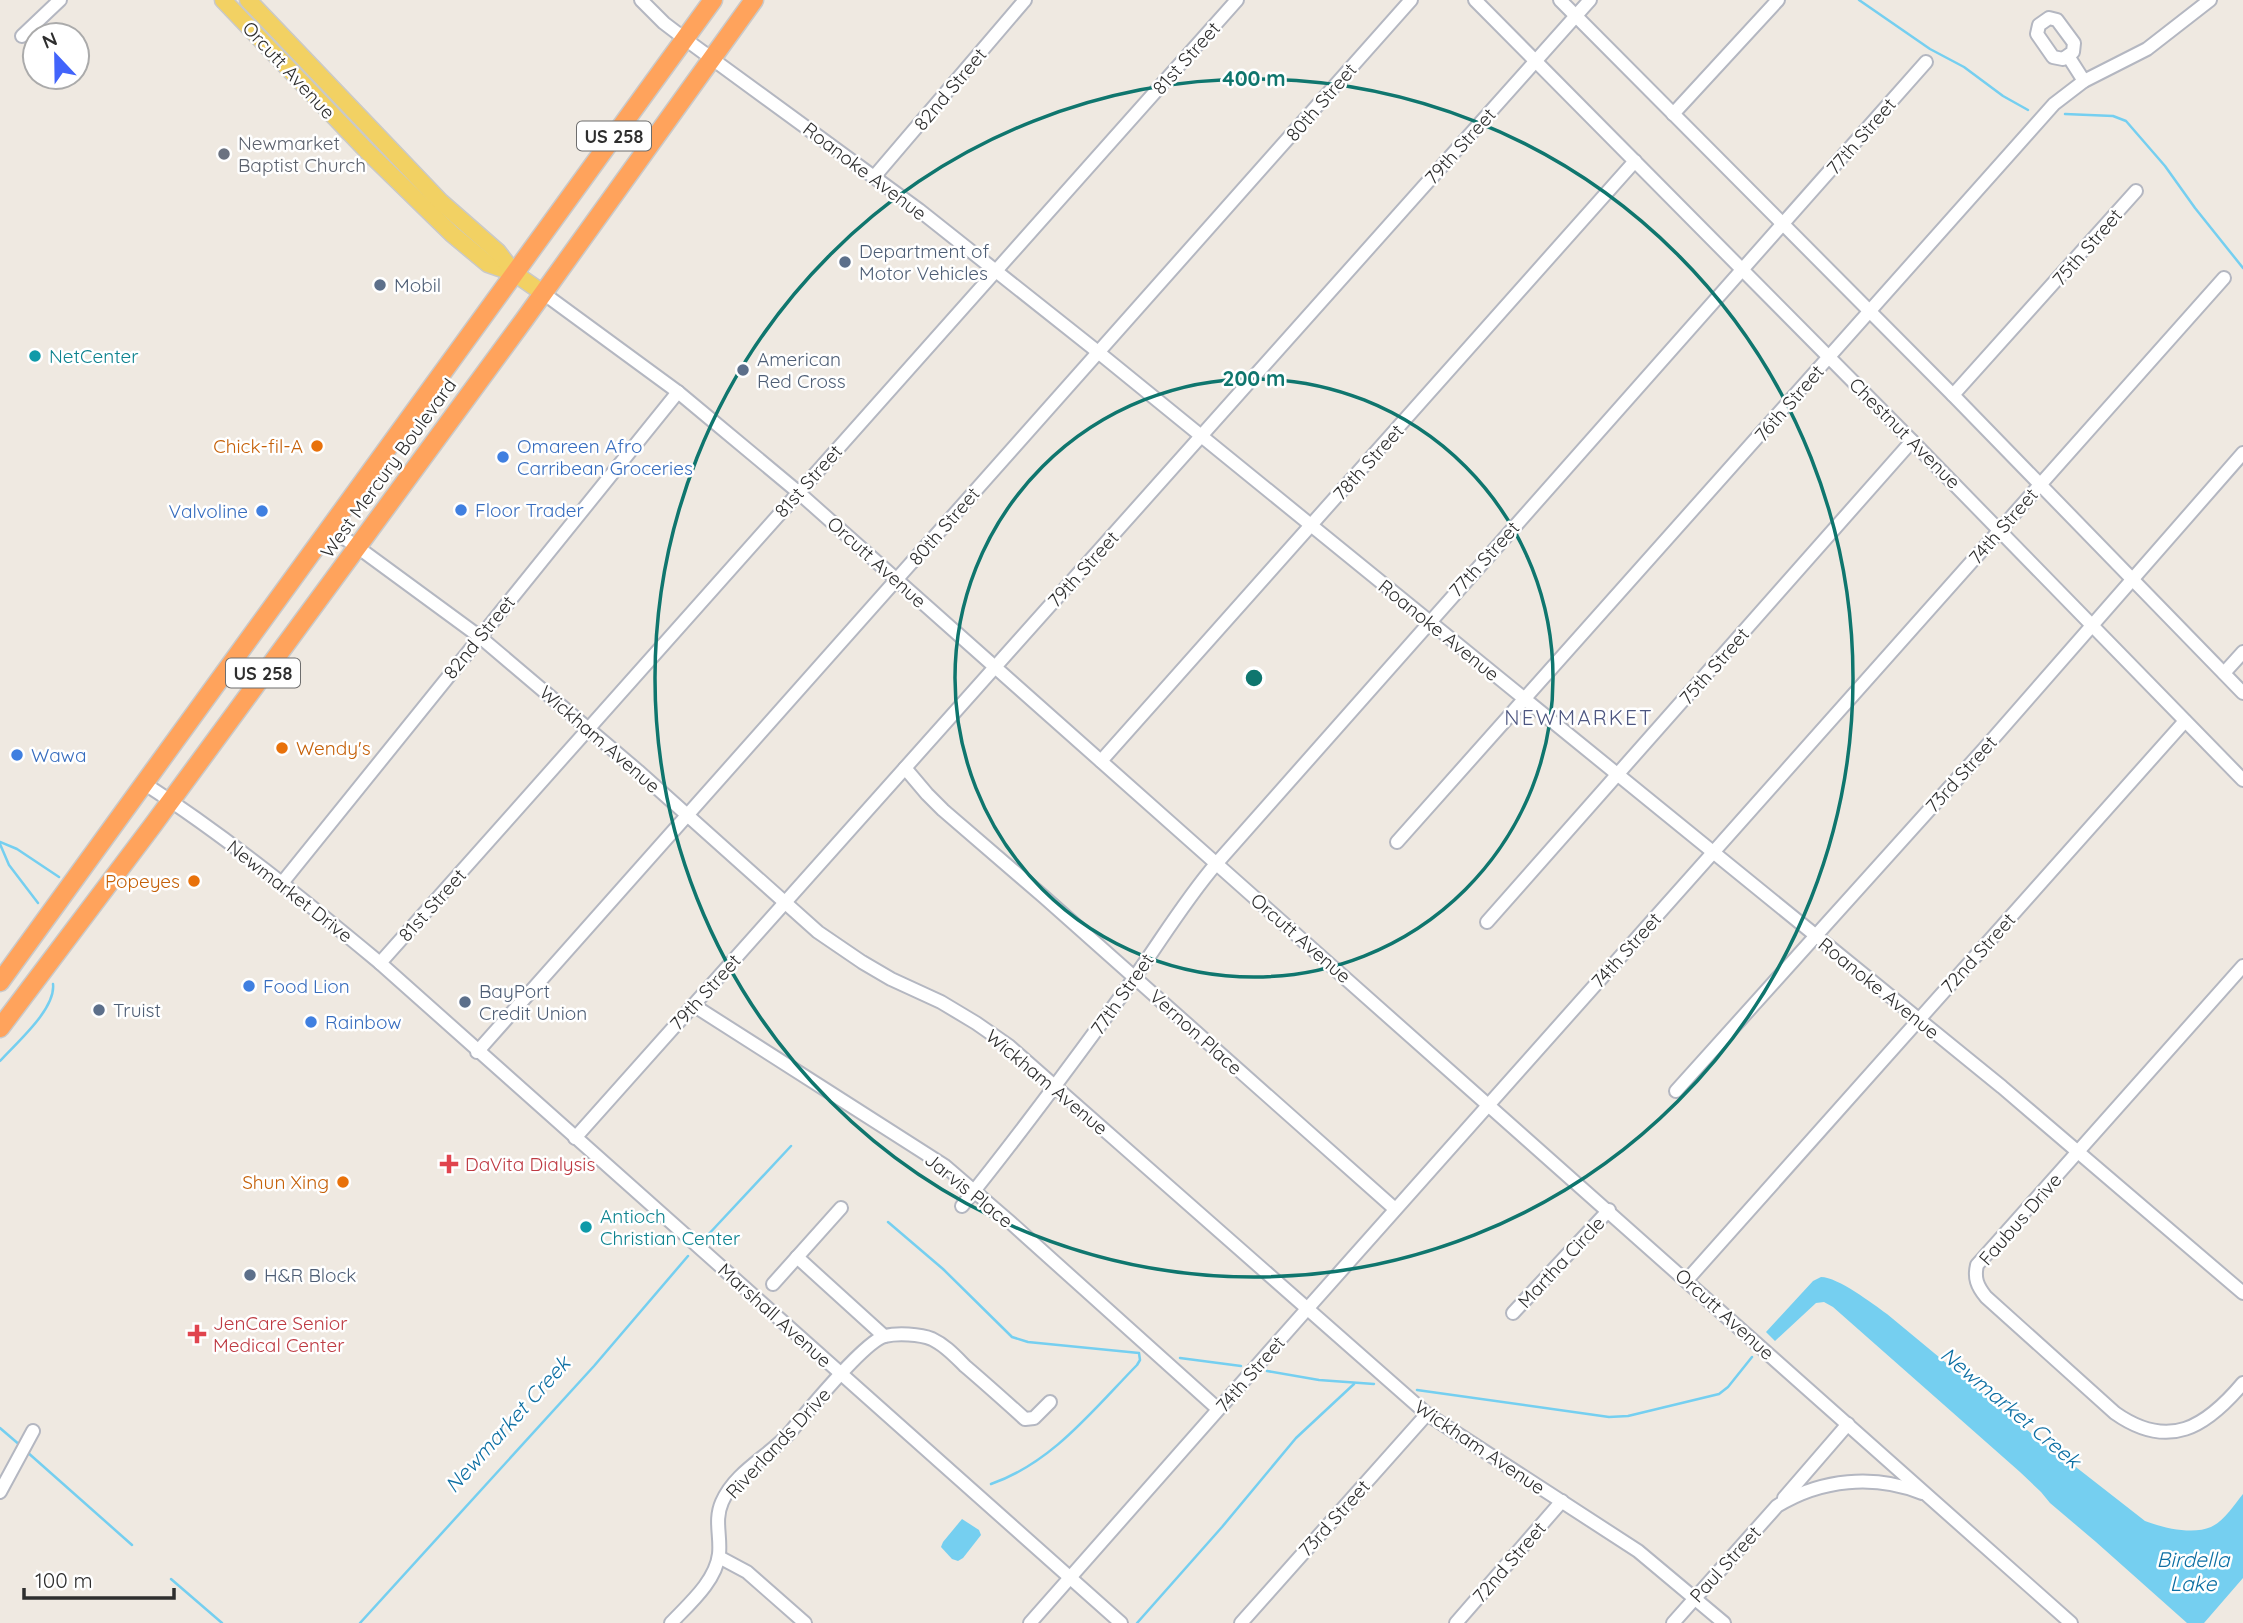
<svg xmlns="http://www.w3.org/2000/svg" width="2243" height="1623" font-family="Quicksand,sans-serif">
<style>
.water{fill:#75cff0}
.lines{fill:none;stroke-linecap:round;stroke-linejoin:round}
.stream{stroke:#75cff0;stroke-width:2.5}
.minor-casing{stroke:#b4b7c1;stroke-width:16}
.major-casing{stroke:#c9c9c9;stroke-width:19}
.highway-casing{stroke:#c9c9c9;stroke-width:21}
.minor{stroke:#fff;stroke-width:12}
.major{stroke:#f2d163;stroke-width:16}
.highway{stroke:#ffa35c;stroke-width:18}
.ring{fill:none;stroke:#0f766e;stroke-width:3.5}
.worship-dot{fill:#6b7280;stroke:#fff;stroke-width:2.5}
.service-dot{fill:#5c6f8a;stroke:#fff;stroke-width:2.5}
.culture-dot{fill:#0f9aa8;stroke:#fff;stroke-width:2.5}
.food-dot{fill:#e8710a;stroke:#fff;stroke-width:2.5}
.shop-dot{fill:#3f7fe0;stroke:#fff;stroke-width:2.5}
.health-dot{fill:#e0444e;stroke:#fff;stroke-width:2.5}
.labels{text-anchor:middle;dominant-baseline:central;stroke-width:5;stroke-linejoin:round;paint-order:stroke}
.shield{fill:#fff;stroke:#6d6d6d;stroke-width:2}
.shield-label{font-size:18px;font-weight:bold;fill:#2e2e2e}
.street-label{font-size:19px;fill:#2e2e2e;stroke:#fff}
.worship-label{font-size:19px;fill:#5b616d;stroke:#fff;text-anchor:start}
.service-label{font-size:19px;fill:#4e5e75;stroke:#fff;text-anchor:start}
.culture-label{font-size:19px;fill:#0d838f;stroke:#fff;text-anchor:start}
.food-label{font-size:19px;fill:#c56008;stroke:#fff;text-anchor:end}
.shop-label{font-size:19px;fill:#366cbe;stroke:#fff;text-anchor:start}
.health-label{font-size:19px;fill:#be3a42;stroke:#fff;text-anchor:start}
.neighbourhood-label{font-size:21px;letter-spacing:2px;fill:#4d5680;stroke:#fff}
.water-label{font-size:21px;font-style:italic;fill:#0d6fa3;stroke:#fff}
.centre{fill:#0f766e;stroke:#fff;stroke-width:3.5}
.ring-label{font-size:21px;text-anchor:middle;font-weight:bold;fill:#0f766e;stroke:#fff;stroke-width:5;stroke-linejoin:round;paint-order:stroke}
</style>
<rect width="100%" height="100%" fill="#efe9e1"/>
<g class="water">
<path d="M 1821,1277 C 1838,1277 1873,1304 1887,1314 L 2067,1463 L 2072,1464 L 2145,1521 C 2163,1528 2193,1535 2211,1527 C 2224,1521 2234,1505 2243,1494 L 2243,1578 L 2204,1623 L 2187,1623 L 2096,1542 L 2050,1503 L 2041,1492 L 2020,1472 L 1833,1307 L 1824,1302 L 1816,1303 L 1775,1341 L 1766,1332 L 1813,1281 Z"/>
<path d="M 962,1519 L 979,1530 L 981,1535 L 963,1558 L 958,1561 L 952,1559 L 941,1547 L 943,1542 Z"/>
</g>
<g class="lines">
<g class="stream">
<path d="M 1859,0 L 1930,49 L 1964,67 L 2003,96 L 2028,110"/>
<path d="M 2065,114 L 2113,116 L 2126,121 L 2165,166 L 2195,208 L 2243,268"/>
<path d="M 0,842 L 17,849 L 59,877"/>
<path d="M 0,844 L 9,865 L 38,903"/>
<path d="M 0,1061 C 16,1043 56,1009 53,984"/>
<path d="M 888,1222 L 943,1269 L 1012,1337 L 1028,1342 L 1139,1353 L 1140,1360 L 1137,1365 C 1093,1410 1052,1463 991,1484"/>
<path d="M 706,1237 L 791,1146"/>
<path d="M 1180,1358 L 1241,1366"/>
<path d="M 1267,1371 L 1319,1380 L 1374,1384"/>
<path d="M 1417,1390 L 1609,1417 L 1628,1416 L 1719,1394 L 1728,1387 L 1752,1357"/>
<path d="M 0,1428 L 21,1446"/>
<path d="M 26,1451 L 132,1545"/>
<path d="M 171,1579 L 222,1623"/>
<path d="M 360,1623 L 594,1366 L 688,1256"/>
<path d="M 1137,1623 L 1222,1527 L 1296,1438 L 1354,1384"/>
</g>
<defs>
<g id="minor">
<path d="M 641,0 L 664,23 L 685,39 L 919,210 L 1098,352 L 2002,1087 L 2243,1293"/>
<path d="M 1475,0 L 1912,441 L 2243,780"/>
<path d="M 1560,0 L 1953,395 L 2243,693"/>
<path d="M 2049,18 L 2057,20 L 2074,43 L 2073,52 L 2063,59 L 2053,57 L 2037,34 L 2039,25 Z"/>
<path d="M 22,36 L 60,0"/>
<path d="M 2068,56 L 2084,81"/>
<path d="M 1673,114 L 1778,0"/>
<path d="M 874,177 L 1025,0"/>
<path d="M 543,293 L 678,392 L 798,492 L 2071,1623"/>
<path d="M 1953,395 L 2136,191"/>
<path d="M 329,528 L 356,546 L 480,637 L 638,771 L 818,932 L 862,962 L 891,979 L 941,1002 L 976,1023 L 1009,1046 L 1427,1414 L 1638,1551 L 1724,1623"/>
<path d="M 2224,673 L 2243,652"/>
<path d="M 1101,761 L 1635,161"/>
<path d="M 905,768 L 927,794 L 943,810 L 1044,897 L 1395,1209"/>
<path d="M 145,784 C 227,837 304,900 380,963 L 1121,1623"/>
<path d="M 1397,842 L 2054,104 L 2084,81 L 2147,49 L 2210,0"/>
<path d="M 282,883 L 678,392"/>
<path d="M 1487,922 L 1912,441"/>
<path d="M 380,963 L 1237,0"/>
<path d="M 2243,966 L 1977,1265 C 1974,1278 1977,1286 1986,1297 L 2115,1413 C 2169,1451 2206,1427 2243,1383"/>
<path d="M 693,1005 L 945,1166 L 1010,1222 L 1218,1409"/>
<path d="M 477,1052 L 1411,0"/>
<path d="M 1676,1091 L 1984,749 L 2243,453"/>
<path d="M 575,1138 L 1590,0"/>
<path d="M 962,1206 C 1021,1133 1077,1057 1132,981 C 1160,942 1185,900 1216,864 L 1926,62"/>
<path d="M 797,1257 L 884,1336"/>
<path d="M 1687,1280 L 2185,721"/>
<path d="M 773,1284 L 841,1208"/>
<path d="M 1513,1313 L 1609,1210"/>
<path d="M 0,1492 L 33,1431"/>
<path d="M 1784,1498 L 1848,1424"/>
<path d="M 719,1557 L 747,1572 L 805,1623"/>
<path d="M 671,1623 C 689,1604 716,1581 719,1554 C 721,1536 714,1520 722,1502 C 736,1470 771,1456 792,1430 C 807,1412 865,1341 885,1336 C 897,1333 920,1334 932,1339 C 945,1345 955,1356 965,1366 C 985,1383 1005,1401 1025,1419 L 1034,1418 L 1050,1402"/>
<path d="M 1030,1623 L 1307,1309 L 2224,278"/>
<path d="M 1241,1623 L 1427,1414"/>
<path d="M 1456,1623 L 1562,1501"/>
<path d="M 1673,1623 L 1777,1506 C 1821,1479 1874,1474 1922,1493"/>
</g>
<g id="major">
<path d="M 223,0 L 368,152 L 452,234 L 488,264 L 514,273 L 543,293"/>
<path d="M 248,0 L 441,202 L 498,252 L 514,273"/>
</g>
<g id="highway">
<path d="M 0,982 L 713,0"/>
<path d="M 0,1028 L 153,825 L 524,320 L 754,0"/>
</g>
</defs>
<use href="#minor" class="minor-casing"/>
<use href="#major" class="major-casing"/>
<use href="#highway" class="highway-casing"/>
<use href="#minor" class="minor"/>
<use href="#major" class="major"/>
<use href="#highway" class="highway"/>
</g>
<g class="ring">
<circle cx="1254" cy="678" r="299"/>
<circle cx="1254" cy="678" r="599"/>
</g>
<circle class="worship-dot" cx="224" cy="154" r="7"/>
<g class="service-dot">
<circle cx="845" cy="262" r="7"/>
<circle cx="380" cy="285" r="7"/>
<circle cx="743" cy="370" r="7"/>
<circle cx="465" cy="1002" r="7"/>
<circle cx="99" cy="1010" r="7"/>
<circle cx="250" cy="1275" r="7"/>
</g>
<g class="culture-dot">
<circle cx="35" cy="356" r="7"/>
<circle cx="586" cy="1227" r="7"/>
</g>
<g class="food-dot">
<circle cx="317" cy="446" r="7"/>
<circle cx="282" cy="748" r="7"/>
<circle cx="194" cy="881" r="7"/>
<circle cx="343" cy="1182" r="7"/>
</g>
<g class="shop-dot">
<circle cx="503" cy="457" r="7"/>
<circle cx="461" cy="510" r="7"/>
<circle cx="262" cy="511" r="7"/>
<circle cx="17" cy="755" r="7"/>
<circle cx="249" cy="986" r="7"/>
<circle cx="311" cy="1022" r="7"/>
</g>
<g class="health-dot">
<path d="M445.5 1153.5h7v7h7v7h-7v7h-7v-7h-7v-7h7z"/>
<path d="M193.5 1323.5h7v7h7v7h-7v7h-7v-7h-7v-7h7z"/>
</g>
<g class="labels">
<g class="shield">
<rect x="577" y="121.5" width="74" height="29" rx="5"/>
<rect x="226" y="658.5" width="74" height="29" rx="5"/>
</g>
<g class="shield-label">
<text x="614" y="136">US 258</text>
<text x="263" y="673">US 258</text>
</g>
<g class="street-label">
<text transform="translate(1186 58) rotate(-48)">81st Street</text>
<text transform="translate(289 70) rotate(47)">Orcutt Avenue</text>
<text transform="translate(950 89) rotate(-50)">82nd Street</text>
<text transform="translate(1321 102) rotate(-49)">80th Street</text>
<text transform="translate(1861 136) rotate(-49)">77th Street</text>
<text transform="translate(1460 146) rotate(-48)">79th Street</text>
<text transform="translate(865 171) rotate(37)">Roanoke Avenue</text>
<text transform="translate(2087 247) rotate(-49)">75th Street</text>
<text transform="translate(1789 403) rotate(-49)">76th Street</text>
<text transform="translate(1905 433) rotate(45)">Chestnut Avenue</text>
<text transform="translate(1368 462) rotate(-48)">78th Street</text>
<text transform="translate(388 468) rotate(-54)">West Mercury Boulevard</text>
<text transform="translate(808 481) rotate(-48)">81st Street</text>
<text transform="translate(944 526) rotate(-49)">80th Street</text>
<text transform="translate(2003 526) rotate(-49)">74th Street</text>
<text transform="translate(1484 559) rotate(-48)">77th Street</text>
<text transform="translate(877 562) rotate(42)">Orcutt Avenue</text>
<text transform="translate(1083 569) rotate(-48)">79th Street</text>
<text transform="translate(1439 630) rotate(39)">Roanoke Avenue</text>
<text transform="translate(479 637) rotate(-51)">82nd Street</text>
<text transform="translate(1714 666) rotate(-49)">75th Street</text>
<text transform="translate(600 739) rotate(41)">Wickham Avenue</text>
<text transform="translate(1961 774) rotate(-48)">73rd Street</text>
<text transform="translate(290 891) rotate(38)">Newmarket Drive</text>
<text transform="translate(432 905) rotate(-48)">81st Street</text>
<text transform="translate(1301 938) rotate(41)">Orcutt Avenue</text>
<text transform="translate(1626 950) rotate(-48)">74th Street</text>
<text transform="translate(1978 953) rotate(-48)">72nd Street</text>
<text transform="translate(1879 988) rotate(39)">Roanoke Avenue</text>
<text transform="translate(705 992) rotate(-48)">79th Street</text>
<text transform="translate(1122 994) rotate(-55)">77th Street</text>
<text transform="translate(1196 1032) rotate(42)">Vernon Place</text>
<text transform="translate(1047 1082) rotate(40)">Wickham Avenue</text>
<text transform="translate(969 1190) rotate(39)">Jarvis Place</text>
<text transform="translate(2020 1219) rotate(-49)">Faubus Drive</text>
<text transform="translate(1561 1262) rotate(-47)">Martha Circle</text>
<text transform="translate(1725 1314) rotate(42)">Orcutt Avenue</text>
<text transform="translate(775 1315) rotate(42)">Marshall Avenue</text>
<text transform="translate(1250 1374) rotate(-49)">74th Street</text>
<text transform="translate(778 1443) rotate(-47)">Riverlands Drive</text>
<text transform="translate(1480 1447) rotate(34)">Wickham Avenue</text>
<text transform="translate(1334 1518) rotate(-48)">73rd Street</text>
<text transform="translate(1509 1562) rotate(-49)">72nd Street</text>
<text transform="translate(1725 1564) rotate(-48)">Paul Street</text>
</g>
<g class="worship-label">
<text x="238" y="143">Newmarket<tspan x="238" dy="22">Baptist Church</tspan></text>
</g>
<g class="service-label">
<text x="859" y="251">Department of<tspan x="859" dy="22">Motor Vehicles</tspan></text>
<text x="394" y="285">Mobil</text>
<text x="757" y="359">American<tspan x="757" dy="22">Red Cross</tspan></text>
<text x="479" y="991">BayPort<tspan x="479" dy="22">Credit Union</tspan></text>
<text x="113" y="1010">Truist</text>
<text x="264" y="1275">H&amp;R Block</text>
</g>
<g class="culture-label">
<text x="49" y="356">NetCenter</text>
<text x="600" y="1216">Antioch<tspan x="600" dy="22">Christian Center</tspan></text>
</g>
<g class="food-label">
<text x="303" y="446">Chick-fil-A</text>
<text x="296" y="748" text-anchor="start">Wendy's</text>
<text x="180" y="881">Popeyes</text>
<text x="329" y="1182">Shun Xing</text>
</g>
<g class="shop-label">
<text x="517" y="446">Omareen Afro<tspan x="517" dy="22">Carribean Groceries</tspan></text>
<text x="475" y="510">Floor Trader</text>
<text x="248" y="511" text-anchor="end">Valvoline</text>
<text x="31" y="755">Wawa</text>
<text x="263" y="986">Food Lion</text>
<text x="325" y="1022">Rainbow</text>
</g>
<g class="health-label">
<text x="465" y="1164">DaVita Dialysis</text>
<text x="213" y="1323">JenCare Senior<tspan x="213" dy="22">Medical Center</tspan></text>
</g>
<g class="neighbourhood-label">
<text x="1579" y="717">NEWMARKET</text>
</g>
<g class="water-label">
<text transform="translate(2011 1407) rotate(40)">Newmarket Creek</text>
<text transform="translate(507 1424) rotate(-48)">Newmarket Creek</text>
<text x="2193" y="1559">Birdella<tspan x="2193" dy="24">Lake</tspan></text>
</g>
</g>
<circle cx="1254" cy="678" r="10" class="centre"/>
<g class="ring-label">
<text x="1254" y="86">400 m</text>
<text x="1254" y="386">200 m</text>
</g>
<g transform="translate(56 56) rotate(338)"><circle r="33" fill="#ffffff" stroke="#ababab" stroke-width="2"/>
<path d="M0-5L12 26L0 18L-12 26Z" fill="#4264fb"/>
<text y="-10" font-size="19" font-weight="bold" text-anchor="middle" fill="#2e2e2e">N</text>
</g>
<path d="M24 1588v10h150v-10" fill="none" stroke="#2e2e2e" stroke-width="3.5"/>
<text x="35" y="1588" font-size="21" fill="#2e2e2e" stroke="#ffffff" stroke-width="5" paint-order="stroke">100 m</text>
</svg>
